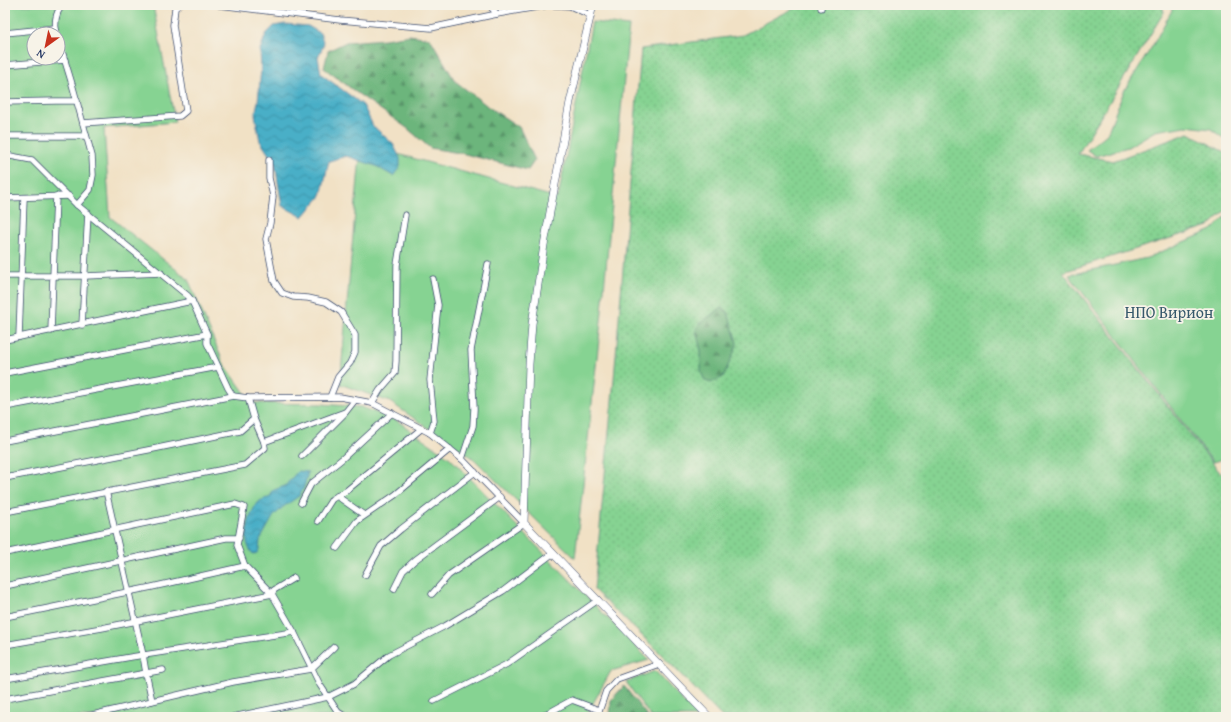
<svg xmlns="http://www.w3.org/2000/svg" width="1231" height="722" font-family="'Gentium Book Plus',serif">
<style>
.grass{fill:url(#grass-dots);stroke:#508178}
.forest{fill:url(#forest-firs);stroke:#44726d}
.garden{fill:#86d392;stroke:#508178;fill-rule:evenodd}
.water{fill:url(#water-waves);stroke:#326f92}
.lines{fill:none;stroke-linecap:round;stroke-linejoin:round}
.minor-casing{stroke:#3b4a6d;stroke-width:7}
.tertiary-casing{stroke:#3b4a6d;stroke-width:8}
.minor{stroke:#fff;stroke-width:5.5}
.tertiary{stroke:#fff;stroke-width:7}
.labels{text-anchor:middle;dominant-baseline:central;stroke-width:3.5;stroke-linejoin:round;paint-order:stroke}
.park-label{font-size:16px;fill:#36586b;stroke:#f7f3e8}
</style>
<defs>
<pattern id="grass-dots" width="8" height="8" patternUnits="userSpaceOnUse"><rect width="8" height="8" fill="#86d392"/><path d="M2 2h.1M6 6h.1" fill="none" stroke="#73b580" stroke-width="1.8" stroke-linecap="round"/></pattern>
<pattern id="forest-firs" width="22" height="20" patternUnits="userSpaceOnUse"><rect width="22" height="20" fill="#6cb57c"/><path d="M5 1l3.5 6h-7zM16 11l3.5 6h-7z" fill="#589469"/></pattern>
<pattern id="water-waves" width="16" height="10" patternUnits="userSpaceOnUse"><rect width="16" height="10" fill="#48afc7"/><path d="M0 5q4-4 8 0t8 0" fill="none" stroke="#3b8fa5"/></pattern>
</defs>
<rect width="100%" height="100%" fill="#f7f3e8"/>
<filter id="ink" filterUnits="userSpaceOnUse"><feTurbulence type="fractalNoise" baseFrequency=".025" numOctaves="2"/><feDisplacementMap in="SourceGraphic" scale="8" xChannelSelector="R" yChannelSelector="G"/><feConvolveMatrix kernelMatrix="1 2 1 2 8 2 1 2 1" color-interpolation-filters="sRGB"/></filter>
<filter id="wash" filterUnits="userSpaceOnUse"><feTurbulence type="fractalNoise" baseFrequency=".012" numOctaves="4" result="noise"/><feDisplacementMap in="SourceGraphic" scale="16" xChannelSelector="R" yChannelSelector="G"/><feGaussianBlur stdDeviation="0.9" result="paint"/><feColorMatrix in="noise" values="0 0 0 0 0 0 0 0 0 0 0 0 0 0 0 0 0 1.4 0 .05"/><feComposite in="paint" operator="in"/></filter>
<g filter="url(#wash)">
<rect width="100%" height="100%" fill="#f1e1c5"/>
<path class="grass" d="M 800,5 L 1162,5 L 1164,12 L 1078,154 L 1113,161 L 1189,133 L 1226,153 L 1226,210 L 1209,226 L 1063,272 L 1221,474 L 1226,469 L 1226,717 L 722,717 L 658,651 L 594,590 L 614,379 L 641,49 L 743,35 Z"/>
<g class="forest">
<path d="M 409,35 L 430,38 L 455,81 L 490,108 L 519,127 L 535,160 L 528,170 L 465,154 L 430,148 L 407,128 L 357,93 L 324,68 L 328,51 L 346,42 L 385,39 Z"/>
<path d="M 721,308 L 728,312 L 737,343 L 735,350 L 723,377 L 711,383 L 705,381 L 701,372 L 701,351 L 696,330 L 699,324 Z"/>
<path d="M 624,686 L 648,717 L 610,717 L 611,700 Z"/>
</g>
<g class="garden">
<path d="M 5,5 L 153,5 L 175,122 L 104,128 L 110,217 L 188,279 L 223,362 L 252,403 L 321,404 L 361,407 L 396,420 L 450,458 L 649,660 L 611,671 L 587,714 L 587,717 L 5,717 ZM 34,34 L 58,34 L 58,58 L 34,58 Z"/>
<path d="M 1171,5 L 1226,5 L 1226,140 L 1211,129 L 1186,126 L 1155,131 L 1128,147 L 1096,156 L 1087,150 L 1107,134 L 1124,91 L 1153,45 L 1172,10 Z"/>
<path d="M 592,22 L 629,26 L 601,321 L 575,558 L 474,459 L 390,402 L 340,384 L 361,144 L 558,198 Z"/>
<path d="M 1226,216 L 1226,458 L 1213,462 L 1069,275 L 1147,258 L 1212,230 Z"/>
<path d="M 655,671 L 698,717 L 651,717 L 626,682 Z"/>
</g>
<g class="water">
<path d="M 285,24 L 308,26 L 320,33 L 324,44 L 318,57 L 321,74 L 363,105 L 373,126 L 393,144 L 400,158 L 400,167 L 393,176 L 376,166 L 346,156 L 329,161 L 321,196 L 303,217 L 282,206 L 275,164 L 260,141 L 255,115 L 258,101 L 261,69 L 260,50 L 266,34 L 274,26 Z"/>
<path d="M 298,471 L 308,472 L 304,487 L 299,496 L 283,507 L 273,517 L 260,540 L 259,549 L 257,553 L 253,554 C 250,550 248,547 247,542 C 245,532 251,507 260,501 C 263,499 267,498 269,498 L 274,490 L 285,486 Z"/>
</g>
</g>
<g filter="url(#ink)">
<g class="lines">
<defs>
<g id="minor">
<path d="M 219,5 L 340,20 L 431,28 L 497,14"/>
<path d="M 489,5 L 497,14 L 549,5"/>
<path d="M 553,5 L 570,6 L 590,15"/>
<path d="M 821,5 L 821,8"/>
<path d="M 5,33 L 55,28"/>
<path d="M 57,34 C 54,23 55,14 62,5"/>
<path d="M 58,38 L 72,84 L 92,156 L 93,175 L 90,190 L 77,205"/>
<path d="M 5,65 L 65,60"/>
<path d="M 5,102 L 55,101 L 77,101"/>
<path d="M 83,123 L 180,116 L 186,111 L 173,25 L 175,8 L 179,5"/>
<path d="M 5,136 L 86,136"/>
<path d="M 5,155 L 32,160 L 77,205 L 188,296 L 192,301 L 207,334 L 207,343 L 228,388 L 233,396 L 248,398 L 340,397 L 372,403 L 430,433 L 462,459 L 524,523 L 449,575 L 432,594"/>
<path d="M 269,160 L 269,178 L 273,196 L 270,223 L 266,239 L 274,281 L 282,293 L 293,297 L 308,298 L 326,302 L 341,312 L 355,335 L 355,352 L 350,363 L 338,377 L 330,397"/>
<path d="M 5,198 L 69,196"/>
<path d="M 5,276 L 85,276 L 161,273"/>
<path d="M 82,325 L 88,213"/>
<path d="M 51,331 L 56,196"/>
<path d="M 19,337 L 24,198"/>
<path d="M 5,340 L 192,301"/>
<path d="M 5,373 L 207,334"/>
<path d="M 372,403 L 380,390 L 395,373 L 396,361 L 397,265 L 405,215"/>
<path d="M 5,407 L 218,367"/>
<path d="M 430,433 L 434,421 L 430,380 L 438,305 L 433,279"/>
<path d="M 5,441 L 233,396"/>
<path d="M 264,442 L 345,412"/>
<path d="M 302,456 L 344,414 L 355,400"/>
<path d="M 462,459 L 473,426 L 474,409 L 471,350 L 488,264"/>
<path d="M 5,478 L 153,449 L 240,431 L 254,419 L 248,398"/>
<path d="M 106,491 L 143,655 L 146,673 L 152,701"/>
<path d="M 337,496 L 364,515"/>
<path d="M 301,503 L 311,484 L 342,459 L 392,413"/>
<path d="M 5,512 L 245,465 L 265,448 L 264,442 L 254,419"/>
<path d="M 318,521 L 332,499 L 346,491 L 421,429"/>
<path d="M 337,548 L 357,521 L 395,495 L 450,449"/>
<path d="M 5,553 L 235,504 L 244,507 L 237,545 L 245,566 L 272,594 L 294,632 L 320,685 L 338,712 L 346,717"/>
<path d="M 365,575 L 381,546 L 401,529 L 475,472"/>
<path d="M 5,586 L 226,538 L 239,538"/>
<path d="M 394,589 L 403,571 L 415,560 L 500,497"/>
<path d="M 5,617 L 152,587 L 245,566"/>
<path d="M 5,645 L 102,628 L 272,594 L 274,590 L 294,578"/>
<path d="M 5,679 L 131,657 L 294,632"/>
<path d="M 5,699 L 163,670"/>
<path d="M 434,701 L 507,664 L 598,600"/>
<path d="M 84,717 L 233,682 L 311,669 L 334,647"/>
<path d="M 233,717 L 328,697 L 354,684 L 389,655 L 445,626 L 503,591 L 552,554"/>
<path d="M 541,717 L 572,700 L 599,710"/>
<path d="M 597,717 L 606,691 L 617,679 L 659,664"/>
</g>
<path id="tertiary" d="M 593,5 L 570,102 L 544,245 L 532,324 L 529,364 L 524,523 L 709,717"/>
</defs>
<use href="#minor" class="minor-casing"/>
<use href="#tertiary" class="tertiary-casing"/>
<use href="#minor" class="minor"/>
<use href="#tertiary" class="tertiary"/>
</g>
</g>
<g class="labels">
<g class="park-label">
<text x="1169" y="312">НПО Вирион</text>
</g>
</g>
<rect width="1231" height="722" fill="none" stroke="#f7f3e8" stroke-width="20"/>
<g transform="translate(46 46) rotate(213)"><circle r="19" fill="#f7f3e8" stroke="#9fa5b1"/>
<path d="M0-3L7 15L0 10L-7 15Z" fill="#c8321e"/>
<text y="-6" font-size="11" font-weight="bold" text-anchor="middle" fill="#1b2f5e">N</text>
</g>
</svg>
